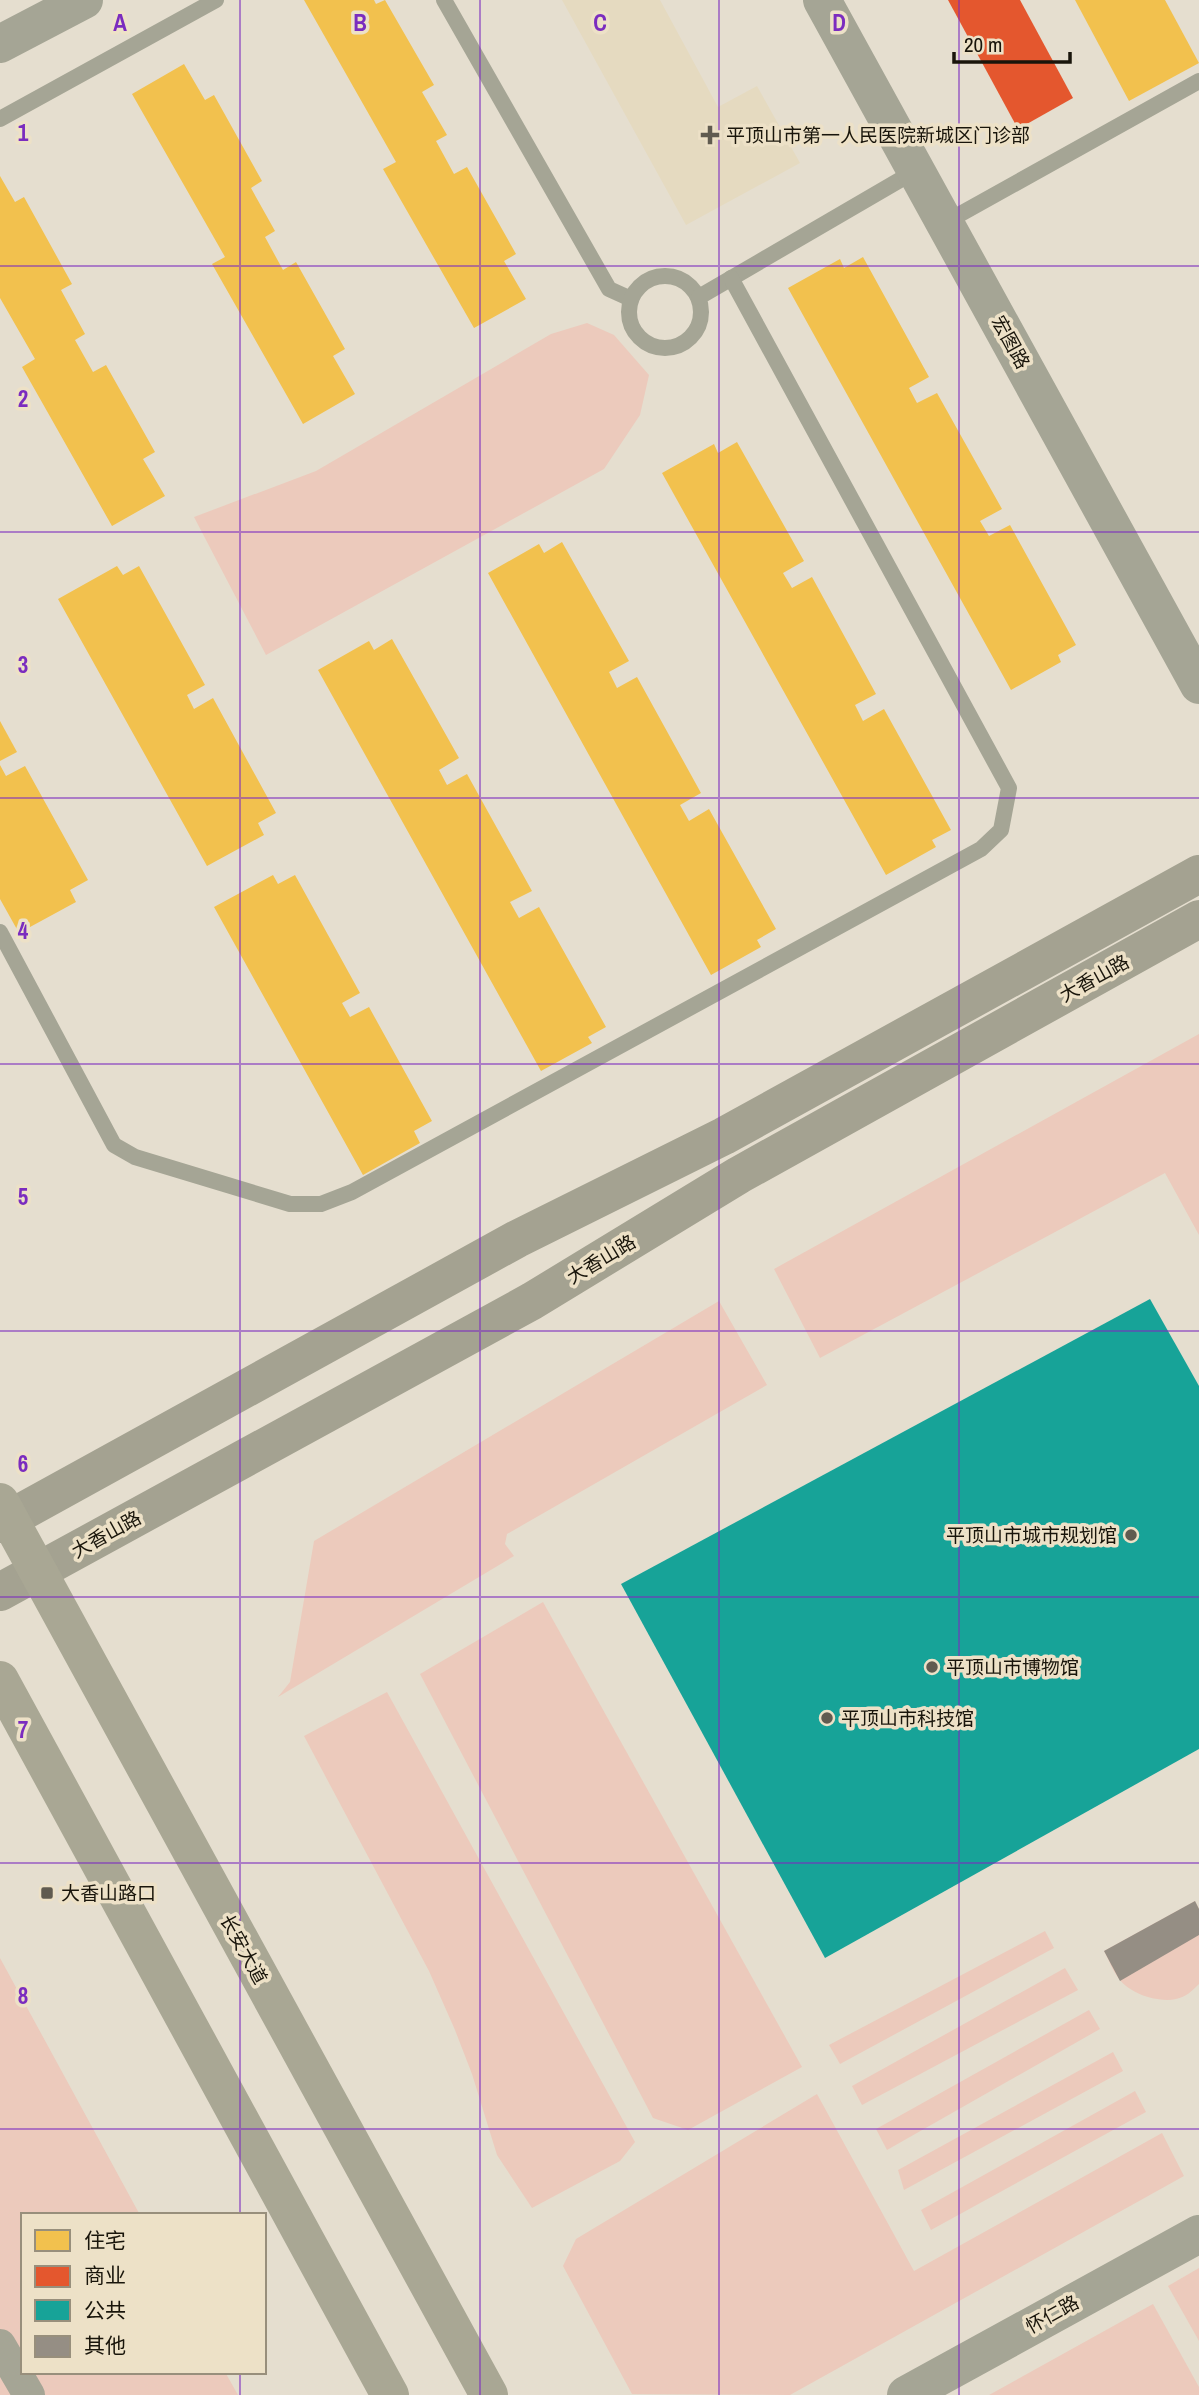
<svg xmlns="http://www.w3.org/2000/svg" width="1199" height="2395" font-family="'Archivo Narrow','Noto Sans SC',sans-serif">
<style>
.built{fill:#e5dac0}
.green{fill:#eccabc}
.homes{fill:#f2c14e}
.shops{fill:#e4572e}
.public{fill:#17a398}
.building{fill:#958e84}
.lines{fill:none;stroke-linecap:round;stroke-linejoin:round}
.service{stroke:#a5a595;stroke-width:16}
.minor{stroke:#a5a595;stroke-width:32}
.tertiary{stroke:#a5a595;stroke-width:38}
.secondary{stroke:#a4a291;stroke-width:38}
.primary{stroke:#a9a794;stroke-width:38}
.grid{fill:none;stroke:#7b2cbf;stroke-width:2;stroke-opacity:0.55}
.poi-dot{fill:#605b50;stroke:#ede1c7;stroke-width:2.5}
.labels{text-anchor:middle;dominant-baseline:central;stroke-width:7;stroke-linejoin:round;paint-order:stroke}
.poi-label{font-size:19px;fill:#19150b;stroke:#ede1c7;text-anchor:start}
.street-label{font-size:19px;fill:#19150b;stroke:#ede1c7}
.grid-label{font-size:23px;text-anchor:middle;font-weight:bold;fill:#7b2cbf;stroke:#ede1c7;stroke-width:7;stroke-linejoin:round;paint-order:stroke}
</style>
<rect width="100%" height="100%" fill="#e5decf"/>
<path class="built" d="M 562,0 L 660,0 L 718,107 L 757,86 L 800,163 L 686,225 Z"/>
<g class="green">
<path d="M 587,323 L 614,335 L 649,375 L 640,415 L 604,469 L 266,655 L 194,517 L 316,471 L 551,334 Z"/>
<path d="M 1199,1034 L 1199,1235 L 1165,1173 L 820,1358 L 774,1269 Z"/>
<path d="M 719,1301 L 767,1385 L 507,1534 L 505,1544 L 514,1556 L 278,1697 L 290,1682 L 314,1541 Z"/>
<path d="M 543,1602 L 802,2067 L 688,2130 L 653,2118 L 420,1674 Z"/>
<path d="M 387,1692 L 635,2142 L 620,2161 L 532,2208 L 497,2155 L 472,2074 L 455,2030 L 429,1971 L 304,1736 Z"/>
<path d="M 1195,1901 L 1199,1909 L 1199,1984 C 1192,1991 1186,1997 1176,1999 C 1159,2003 1131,1994 1120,1980 C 1113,1972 1109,1960 1104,1951 Z"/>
<path d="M 1045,1931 L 1054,1948 L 840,2064 L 829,2045 Z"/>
<path d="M 0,1958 L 140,2215 L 23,2215 L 23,2372 L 225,2372 L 238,2395 L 0,2395 Z"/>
<path d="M 1065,1968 L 1078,1990 L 862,2105 L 852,2086 Z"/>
<path d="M 1089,2010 L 1100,2029 L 887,2150 L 876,2129 Z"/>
<path d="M 1113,2052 L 1123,2071 L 904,2190 L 898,2170 Z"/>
<path d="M 1135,2091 L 1146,2112 L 931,2230 L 921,2210 Z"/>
<path d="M 817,2094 L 914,2271 L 1162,2133 L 1184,2176 L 790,2395 L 632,2394 L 563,2266 L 576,2239 Z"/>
<path d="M 1199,2268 L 1199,2341 L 1168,2286 Z"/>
<path d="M 1153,2304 L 1199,2387 L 1199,2395 L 989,2395 Z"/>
</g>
<g class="homes">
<path d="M 304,0 L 374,0 L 376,4 L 385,0 L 434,85 L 422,92 L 447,135 L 436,141 L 454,174 L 467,167 L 516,254 L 504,261 L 526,299 L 474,328 L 383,169 L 396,162 Z"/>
<path d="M 1075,0 L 1165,0 L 1199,63 L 1129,101 Z"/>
<path d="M 184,64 L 205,100 L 214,95 L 262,181 L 251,188 L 275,231 L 265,237 L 283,270 L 296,262 L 345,349 L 333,356 L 355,394 L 303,424 L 212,264 L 225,257 L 132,94 Z"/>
<path d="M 0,176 L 15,202 L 24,197 L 72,284 L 61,290 L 85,334 L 75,340 L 93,372 L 106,365 L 155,452 L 143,459 L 165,496 L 112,526 L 22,367 L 35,359 L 0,298 Z"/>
<path d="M 863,257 L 929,377 L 909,388 L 917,403 L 937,393 L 1002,509 L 980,521 L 989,536 L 1010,525 L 1076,645 L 1058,655 L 1061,662 L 1011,690 L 788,288 L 840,259 L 844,268 Z"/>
<path d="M 737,442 L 804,561 L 783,573 L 792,588 L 812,577 L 876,694 L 855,705 L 863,721 L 884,709 L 951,830 L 932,840 L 936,847 L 886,875 L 662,473 L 714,444 L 718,453 Z"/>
<path d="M 562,542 L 629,661 L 609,672 L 617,688 L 637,677 L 701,793 L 680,805 L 689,821 L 709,809 L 776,929 L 757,940 L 761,947 L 711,975 L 488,573 L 539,544 L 544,553 Z"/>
<path d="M 117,566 L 123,575 L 139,566 L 205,685 L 187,695 L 194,709 L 213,698 L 276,813 L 258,823 L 264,835 L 207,866 L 58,599 Z"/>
<path d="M 392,639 L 459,758 L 439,770 L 447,785 L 467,774 L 532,891 L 510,902 L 519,918 L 539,907 L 606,1027 L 588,1037 L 592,1043 L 541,1071 L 318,670 L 369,641 L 374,650 Z"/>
<path d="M 0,721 L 17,752 L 0,761 Z"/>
<path d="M 0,765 L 6,776 L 25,766 L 88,880 L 70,890 L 76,902 L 19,933 L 0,899 Z"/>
<path d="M 273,875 L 278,884 L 295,875 L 360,993 L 342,1003 L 350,1017 L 369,1007 L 432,1121 L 414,1131 L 420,1143 L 363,1175 L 214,907 Z"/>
</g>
<path class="shops" d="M 948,0 L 1020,0 L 1073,98 L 1018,129 Z"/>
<path class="public" d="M 1150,1299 L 1199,1386 L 1199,1749 L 825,1958 L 621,1584 Z"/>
<path class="building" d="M 1195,1901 L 1199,1909 L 1199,1935 L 1120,1981 L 1104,1951 Z"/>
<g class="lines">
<g class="service">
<path d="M 444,0 L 609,289 L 631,299"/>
<path d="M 0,119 L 216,0"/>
<path d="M 946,222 L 1199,81"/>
<circle cx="665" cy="312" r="36"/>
<path d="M 699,297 L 917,170"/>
<path d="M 0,932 L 114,1145 L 135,1157 L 290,1204 L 321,1204 L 352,1192 L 981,849 L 1001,830 L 1009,788 L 731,278"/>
</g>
<path class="minor" d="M 0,2345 L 29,2395"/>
<g class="tertiary">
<path d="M 822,0 L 1199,685"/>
<path d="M 0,44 L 84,0"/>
<path d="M 906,2395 L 1199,2234"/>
</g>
<g class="secondary">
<path d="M 0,1524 L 517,1239 L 724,1136 L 1199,874"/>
<path d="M 0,1592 L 532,1301 L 739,1175 L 1199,919"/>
</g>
<g class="primary">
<path d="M 0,1502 L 489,2395"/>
<path d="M 0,1680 L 390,2395"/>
</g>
</g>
<path class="grid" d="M 240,0 L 240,2215M 480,0 L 480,2395M 719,0 L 719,2395M 959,0 L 959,2395M 0,266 L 1199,266M 0,532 L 1199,532M 0,798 L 1199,798M 0,1064 L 1199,1064M 0,1331 L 1199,1331M 0,1597 L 1199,1597M 0,1863 L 1199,1863M 0,2129 L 1199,2129M 240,2372 L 240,2395"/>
<g class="poi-dot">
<path d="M706.5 124.5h7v7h7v7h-7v7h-7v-7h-7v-7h7z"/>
<circle cx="1131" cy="1535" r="7"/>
<circle cx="932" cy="1667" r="7"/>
<circle cx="827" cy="1718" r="7"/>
<rect x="40" y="1886" width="14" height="14" rx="3.5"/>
</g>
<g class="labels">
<g class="poi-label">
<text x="726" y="135">平顶山市第一人民医院新城区门诊部</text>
<text x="1117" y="1535" text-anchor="end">平顶山市城市规划馆</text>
<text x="946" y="1667">平顶山市博物馆</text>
<text x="841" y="1718">平顶山市科技馆</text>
<text x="61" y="1893">大香山路口</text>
</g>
<g class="street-label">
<text transform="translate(1011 342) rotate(61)">宏图路</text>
<text transform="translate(1094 978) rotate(-29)">大香山路</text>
<text transform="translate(601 1259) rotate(-31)">大香山路</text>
<text transform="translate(106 1534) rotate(-29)">大香山路</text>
<text transform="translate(244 1949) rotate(61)">长安大道</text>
<text transform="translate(1052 2314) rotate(-29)">怀仁路</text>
</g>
</g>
<g class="grid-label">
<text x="120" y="31">A</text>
<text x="360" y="31">B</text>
<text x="600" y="31">C</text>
<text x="839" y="31">D</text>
<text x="23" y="141">1</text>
<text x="23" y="407">2</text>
<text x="23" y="673">3</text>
<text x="23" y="939">4</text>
<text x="23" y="1205">5</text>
<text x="23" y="1472">6</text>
<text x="23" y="1738">7</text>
<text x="23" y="2004">8</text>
</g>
<rect x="21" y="2213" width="245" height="161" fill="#ede1c7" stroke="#988f7c" stroke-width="2"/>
<rect x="35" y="2230" width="35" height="21" fill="#f2c14e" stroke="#988f7c" stroke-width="2"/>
<text x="84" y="2248" font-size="21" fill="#19150b">住宅</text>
<rect x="35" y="2266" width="35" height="21" fill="#e4572e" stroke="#988f7c" stroke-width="2"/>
<text x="84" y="2283" font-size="21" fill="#19150b">商业</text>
<rect x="35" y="2300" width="35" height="21" fill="#17a398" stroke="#988f7c" stroke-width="2"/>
<text x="84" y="2318" font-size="21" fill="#19150b">公共</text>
<rect x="35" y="2336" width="35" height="21" fill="#958e84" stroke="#988f7c" stroke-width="2"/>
<text x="84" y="2353" font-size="21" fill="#19150b">其他</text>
<path d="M954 52v10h116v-10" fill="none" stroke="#19150b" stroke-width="3.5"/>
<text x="964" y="52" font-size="21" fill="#19150b" stroke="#ede1c7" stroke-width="5" paint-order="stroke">20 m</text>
</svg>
